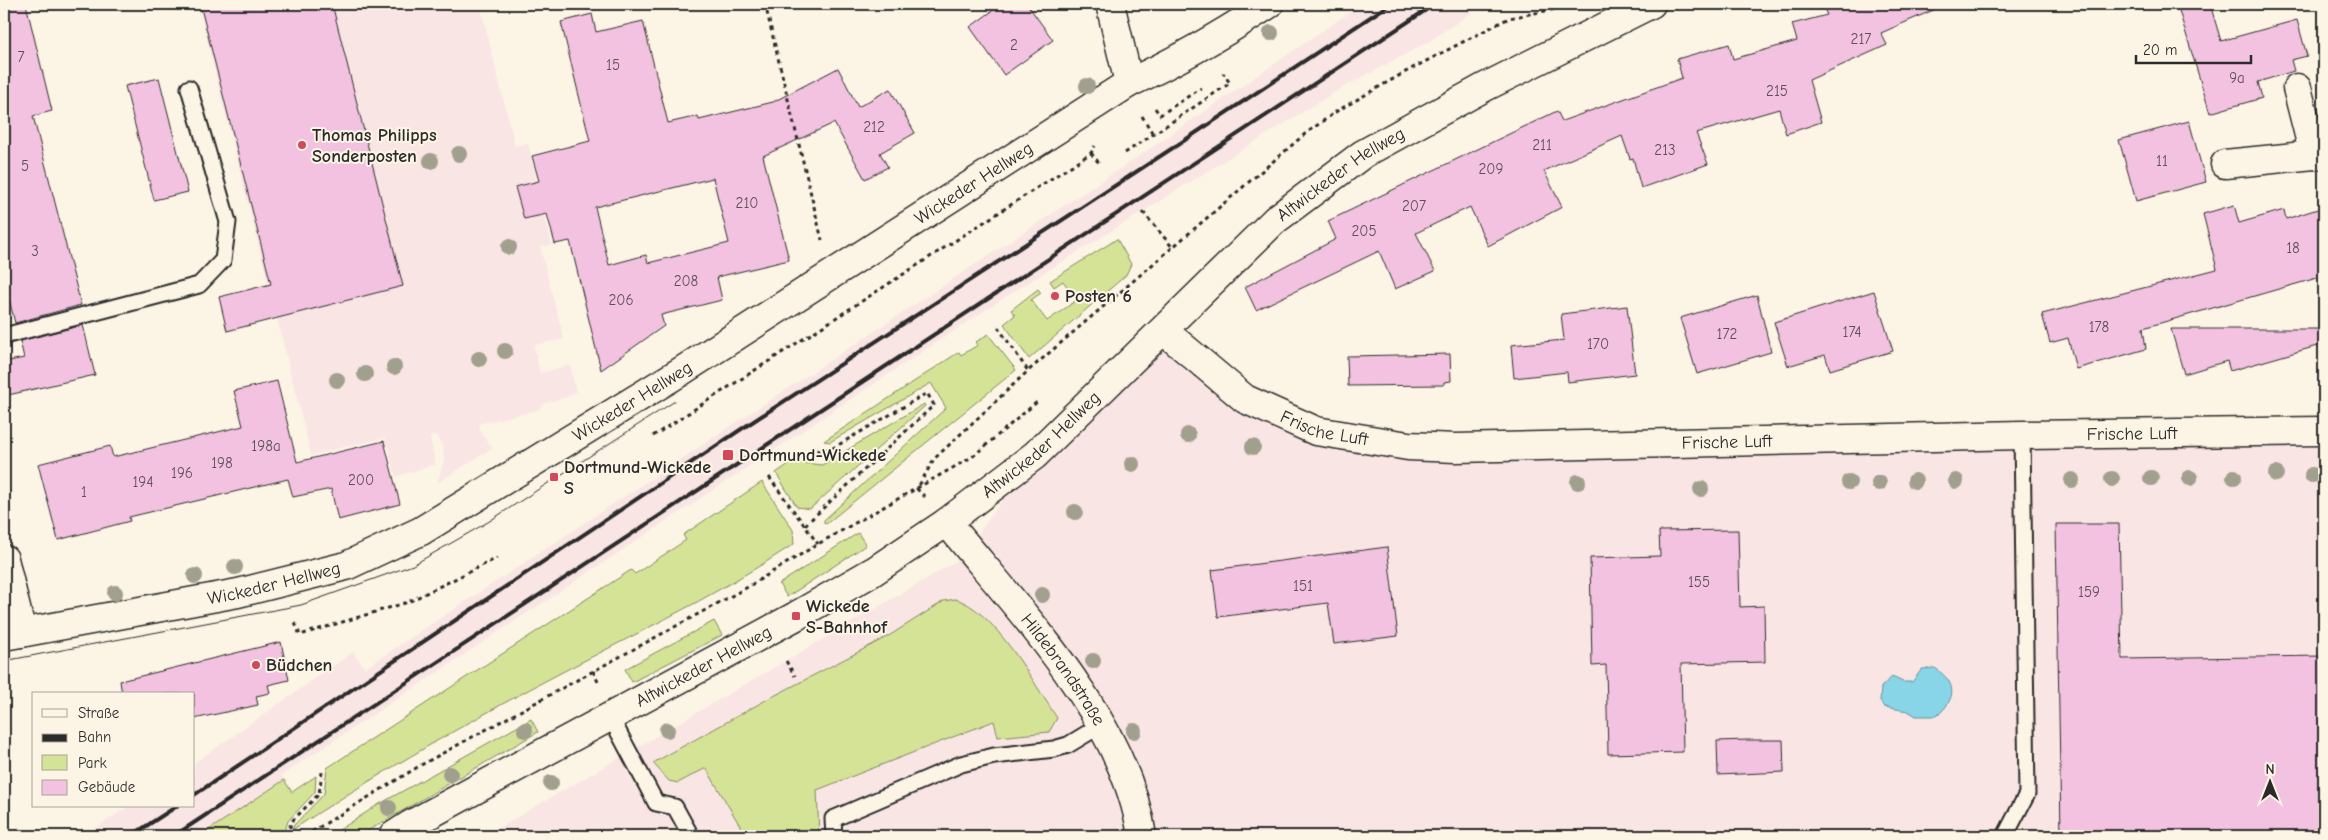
<svg xmlns="http://www.w3.org/2000/svg" width="2328" height="840" font-family="'Comic Neue',sans-serif">
<style>
.built{fill:#f9e6e4}
.green{fill:#d5e397;stroke:#808761}
.water{fill:#88d5e8;stroke:#63919c}
.building{fill:#f3c2e1;stroke:#2b2b2b;fill-rule:evenodd}
.lines{fill:none;stroke-linecap:round;stroke-linejoin:round}
.lane-casing{stroke:#2b2b2b;stroke-width:19}
.street-casing{stroke:#2b2b2b;stroke-width:31}
.secondary-casing{stroke:#2b2b2b;stroke-width:31}
.path{stroke:#2b2b2b;stroke-width:3;stroke-dasharray:4 4;stroke-linecap:butt}
.lane{stroke:#fcf5e5;stroke-width:15}
.street{stroke:#fcf5e5;stroke-width:28}
.secondary{stroke:#fcf5e5;stroke-width:28}
.tram{stroke:#2b2b2b;stroke-width:1}
.rail{stroke:#2b2b2b;stroke-width:4}
.tree{fill:#a19f8e}
.poi-dot{fill:#d1495b;stroke:#fcf5e5;stroke-width:2}
.labels{text-anchor:middle;dominant-baseline:central;stroke-width:4;stroke-linejoin:round;paint-order:stroke}
.number-label{font-size:15px;fill:#5d5158}
.poi-label{font-size:18px;font-weight:bold;fill:#2b2b2b;stroke:#fcf5e5;text-anchor:start}
.street-label{font-size:18px;fill:#2b2b2b;stroke:#fcf5e5}
</style>
<rect width="100%" height="100%" fill="#fcf5e5"/>
<filter id="ink" filterUnits="userSpaceOnUse"><feTurbulence type="fractalNoise" baseFrequency=".02" numOctaves="2"/><feDisplacementMap in="SourceGraphic" scale="10" xChannelSelector="R" yChannelSelector="G"/><feConvolveMatrix kernelMatrix="1 2 1 2 8 2 1 2 1" color-interpolation-filters="sRGB"/></filter>
<g filter="url(#ink)">
<g class="built">
<path d="M 198,4 L 480,4 L 515,146 L 528,143 L 552,245 L 540,247 L 564,339 L 534,345 L 540,373 L 570,365 L 576,392 L 568,397 L 545,403 L 538,410 L 479,424 L 482,435 L 493,448 L 437,483 L 444,460 L 443,449 L 438,436 L 433,435 L 430,438 L 436,464 L 396,477 L 385,438 L 311,455 Z"/>
<path d="M 1362,4 L 1484,4 L 1430,41 L 1335,92 L 1004,298 L 282,775 L 284,780 L 200,836 L 83,836 L 129,806 L 194,806 L 194,763 L 353,652 L 365,668 L 1130,162 Z"/>
<path d="M 1164,331 L 1245,399 L 1408,446 L 2324,431 L 2324,836 L 485,836 L 960,559 L 1035,455 Z"/>
</g>
<g class="green">
<path d="M 1117,239 L 1131,264 L 1126,275 L 1029,359 L 1004,324 L 1015,315 L 1011,310 L 1038,289 L 1041,293 L 1031,300 L 1047,321 L 1077,300 L 1063,281 L 1054,287 L 1050,281 Z"/>
<path d="M 988,334 L 1016,370 L 826,524 L 824,523 L 824,520 L 946,408 L 931,383 L 830,442 L 824,441 L 959,352 L 961,355 L 978,345 L 976,342 Z"/>
<path d="M 924,404 L 925,406 L 810,509 L 797,507 L 776,473 L 799,457 L 804,463 L 822,465 Z"/>
<path d="M 762,482 L 793,530 L 794,544 C 712,599 620,641 532,688 C 450,732 370,779 292,830 L 294,825 L 324,794 L 327,768 L 631,570 L 635,574 L 686,540 L 683,535 Z"/>
<path d="M 858,533 L 866,545 L 787,597 L 779,584 Z"/>
<path d="M 955,599 C 993,608 1035,685 1057,718 L 1049,732 L 998,737 L 994,721 L 817,790 L 819,836 L 746,836 L 706,768 L 678,783 L 669,781 L 653,763 L 766,700 L 887,637 L 944,601 Z"/>
<path d="M 714,621 L 722,635 L 632,682 L 625,669 Z"/>
<path d="M 531,719 L 538,732 L 359,836 L 330,836 L 376,806 Z"/>
<path d="M 316,776 L 315,792 L 288,821 L 283,836 L 200,836 L 284,780 L 292,792 Z"/>
</g>
<path class="water" d="M 1935,668 C 1957,683 1957,698 1937,716 L 1916,716 L 1908,711 L 1884,707 L 1880,701 L 1881,687 L 1892,677 L 1903,682 L 1912,682 L 1922,669 Z"/>
<g class="building">
<path d="M 4,4 L 26,4 L 52,111 L 33,116 L 81,305 L 15,323 L 4,279 Z"/>
<path d="M 200,4 L 332,4 L 403,286 L 227,331 L 219,297 L 271,284 Z"/>
<path d="M 1002,4 L 1027,4 L 1053,40 L 1004,75 L 970,27 Z"/>
<path d="M 1822,4 L 1947,4 L 1881,33 L 1887,45 L 1809,80 L 1821,122 L 1786,134 L 1779,109 L 1696,133 L 1708,164 L 1641,188 L 1633,158 L 1630,159 L 1622,136 L 1544,171 L 1562,207 L 1488,246 L 1470,207 L 1416,233 L 1435,271 L 1395,289 L 1379,251 L 1256,310 L 1245,287 L 1336,239 L 1328,221 L 1557,111 L 1562,121 L 1682,78 L 1677,59 L 1729,44 L 1733,59 L 1797,41 L 1792,24 L 1827,15 Z"/>
<path d="M 2177,4 L 2210,4 L 2221,41 L 2297,20 L 2307,56 L 2291,60 L 2294,71 L 2258,82 L 2262,98 L 2210,113 Z"/>
<path d="M 592,14 L 596,32 L 643,21 L 668,123 L 698,116 L 699,120 L 773,102 L 838,68 L 858,107 L 890,89 L 915,133 L 880,153 L 888,167 L 865,179 L 834,123 L 763,156 L 789,260 L 717,277 L 722,300 L 661,315 L 664,326 L 601,370 L 570,241 L 555,244 L 547,214 L 524,219 L 515,187 L 539,181 L 532,156 L 590,141 L 561,22 ZM 713,178 L 729,243 L 648,263 L 646,255 L 609,265 L 595,207 Z"/>
<path d="M 159,78 L 188,192 L 154,200 L 125,86 Z"/>
<path d="M 2189,121 L 2206,182 L 2136,201 L 2119,140 Z"/>
<path d="M 2234,205 L 2239,223 L 2284,210 L 2286,219 L 2324,207 L 2324,276 L 2143,328 L 2146,349 L 2076,369 L 2068,338 L 2050,343 L 2042,314 L 2217,269 L 2203,214 Z"/>
<path d="M 1874,291 L 1893,351 L 1830,370 L 1825,355 L 1788,366 L 1774,322 Z"/>
<path d="M 1757,295 L 1771,352 L 1697,374 L 1680,318 Z"/>
<path d="M 1627,306 L 1635,374 L 1568,382 L 1567,372 L 1514,378 L 1511,345 L 1564,340 L 1561,314 Z"/>
<path d="M 83,325 L 95,375 L 4,396 L 4,362 L 24,358 L 20,341 Z"/>
<path d="M 2171,329 L 2324,329 L 2324,344 L 2230,371 L 2227,361 L 2184,374 Z"/>
<path d="M 1450,354 L 1451,381 L 1444,382 L 1444,385 L 1348,386 L 1347,356 Z"/>
<path d="M 277,381 L 297,462 L 384,441 L 400,504 L 338,520 L 331,489 L 293,497 L 288,479 L 129,517 L 130,521 L 58,540 L 38,464 L 110,446 L 113,457 L 243,426 L 234,391 Z"/>
<path d="M 2056,524 L 2119,524 L 2122,659 L 2324,656 L 2324,836 L 2061,836 Z"/>
<path d="M 1738,530 L 1740,607 L 1764,606 L 1765,662 L 1681,664 L 1683,752 L 1608,754 L 1606,665 L 1592,666 L 1590,558 L 1660,556 L 1659,531 Z"/>
<path d="M 1387,547 L 1398,636 L 1334,644 L 1328,603 L 1218,617 L 1212,570 Z"/>
<path d="M 281,642 L 289,680 L 268,685 L 270,693 L 256,696 L 258,705 L 194,719 L 194,694 L 122,694 L 120,681 Z"/>
<path d="M 1748,740 L 1783,740 L 1784,772 L 1718,775 L 1717,741 Z"/>
</g>
<g class="lines">
<defs>
<g id="lane">
<path d="M 4,336 L 199,285 L 223,260 L 228,222 L 189,88"/>
<path d="M 610,716 L 656,803 L 675,807 L 691,836"/>
<path d="M 834,836 L 833,819 L 961,764 L 994,756 L 1054,749 L 1068,745 L 1101,725"/>
<path d="M 2005,836 L 2027,794 L 2022,435"/>
</g>
<g id="street">
<path d="M 1110,4 L 1129,83"/>
<path d="M 2297,88 L 2314,155"/>
<path d="M 2225,164 L 2324,154"/>
<path id="s1" d="M 1164,331 L 1245,399 L 1316,431 L 1408,446 L 1456,448 L 2022,435 L 2324,431"/>
<path id="s2" d="M 947,522 C 1019,611 1125,719 1142,836"/>
<path d="M 4,559 L 22,633"/>
<path id="s3" d="M 4,636 L 238,593 L 346,566 L 421,531 L 680,372 L 1129,83 C 1179,60 1223,34 1269,4"/>
</g>
<g id="secondary">
<path id="s4" d="M 393,836 L 410,825 L 796,616 L 874,571 L 947,522 L 1035,455 L 1275,220 L 1363,154 L 1485,87 L 1651,4"/>
</g>
</defs>
<use href="#lane" class="lane-casing"/>
<use href="#street" class="street-casing"/>
<use href="#secondary" class="secondary-casing"/>
<g class="path">
<path d="M 765,4 L 822,240"/>
<path d="M 1155,108 L 1160,115 L 1201,88"/>
<path d="M 1142,116 L 1153,134"/>
<path d="M 1091,153 L 1099,163"/>
<path d="M 1125,153 L 1230,83 L 1223,73"/>
<path d="M 1143,212 L 1173,248"/>
<path d="M 998,327 L 1028,371"/>
<path d="M 653,436 L 1091,153 L 1095,146"/>
<path d="M 769,477 L 818,544"/>
<path d="M 925,497 L 917,489 L 934,459 L 1028,371 L 1305,134 L 1337,111 L 1409,70 L 1509,18 L 1561,8"/>
<path d="M 805,525 L 934,405 L 927,393 L 833,448 L 819,451 L 813,448"/>
<path d="M 295,623 L 300,635 L 408,602 L 497,558"/>
<path d="M 786,661 L 795,676"/>
<path d="M 593,671 L 599,684"/>
<path d="M 288,836 L 291,822 L 319,794 L 322,772"/>
<path d="M 305,836 L 421,765 L 746,588 L 818,544 L 972,457 L 1037,402"/>
</g>
<use href="#lane" class="lane"/>
<use href="#street" class="street"/>
<use href="#secondary" class="secondary"/>
<path class="tram" d="M 4,661 L 301,605 L 413,565 L 488,522 L 675,401"/>
<g class="rail">
<path d="M 194,795 L 740,430 L 1185,140 L 1390,4"/>
<path d="M 131,836 L 177,806"/>
<path d="M 174,836 L 1435,4"/>
</g>
</g>
<g class="tree">
<circle cx="1271" cy="33" r="8"/>
<circle cx="1087" cy="86" r="8"/>
<circle cx="459" cy="154" r="8"/>
<circle cx="431" cy="161" r="8"/>
<circle cx="509" cy="247" r="8"/>
<circle cx="505" cy="351" r="8"/>
<circle cx="479" cy="359" r="8"/>
<circle cx="394" cy="367" r="8"/>
<circle cx="365" cy="374" r="8"/>
<circle cx="337" cy="380" r="8"/>
<circle cx="1188" cy="435" r="8"/>
<circle cx="1253" cy="447" r="8"/>
<circle cx="1132" cy="464" r="8"/>
<circle cx="2276" cy="474" r="8"/>
<circle cx="2312" cy="475" r="8"/>
<circle cx="2234" cy="477" r="8"/>
<circle cx="2151" cy="478" r="8"/>
<circle cx="2190" cy="478" r="8"/>
<circle cx="2112" cy="479" r="8"/>
<circle cx="2072" cy="480" r="8"/>
<circle cx="1915" cy="481" r="8"/>
<circle cx="1956" cy="481" r="8"/>
<circle cx="1578" cy="482" r="8"/>
<circle cx="1849" cy="482" r="8"/>
<circle cx="1879" cy="483" r="8"/>
<circle cx="1701" cy="489" r="8"/>
<circle cx="1075" cy="512" r="8"/>
<circle cx="235" cy="567" r="8"/>
<circle cx="195" cy="576" r="8"/>
<circle cx="115" cy="593" r="8"/>
<circle cx="1042" cy="595" r="8"/>
<circle cx="1093" cy="661" r="8"/>
<circle cx="525" cy="730" r="8"/>
<circle cx="667" cy="730" r="8"/>
<circle cx="1134" cy="731" r="8"/>
<circle cx="450" cy="774" r="8"/>
<circle cx="551" cy="783" r="8"/>
<circle cx="389" cy="808" r="8"/>
</g>
</g>
<g class="poi-dot">
<circle cx="302" cy="145" r="5"/>
<circle cx="1055" cy="296" r="5"/>
<rect x="722" y="449" width="12" height="12" rx="2.5"/>
<rect x="549" y="472" width="10" height="10" rx="2.5"/>
<rect x="791" y="611" width="10" height="10" rx="2.5"/>
<circle cx="256" cy="665" r="5"/>
</g>
<g class="labels">
<g class="number-label">
<text x="1861" y="39">217</text>
<text x="1014" y="45">2</text>
<text x="21" y="57">7</text>
<text x="613" y="65">15</text>
<text x="2237" y="78">9a</text>
<text x="1777" y="91">215</text>
<text x="874" y="127">212</text>
<text x="1542" y="145">211</text>
<text x="1665" y="150">213</text>
<text x="2162" y="161">11</text>
<text x="25" y="166">5</text>
<text x="1491" y="169">209</text>
<text x="747" y="203">210</text>
<text x="1414" y="206">207</text>
<text x="1364" y="231">205</text>
<text x="2293" y="248">18</text>
<text x="35" y="251">3</text>
<text x="686" y="281">208</text>
<text x="621" y="300">206</text>
<text x="2099" y="327">178</text>
<text x="1852" y="332">174</text>
<text x="1727" y="334">172</text>
<text x="1598" y="344">170</text>
<text x="266" y="446">198a</text>
<text x="222" y="463">198</text>
<text x="182" y="473">196</text>
<text x="361" y="480">200</text>
<text x="143" y="482">194</text>
<text x="84" y="492">1</text>
<text x="1699" y="582">155</text>
<text x="1303" y="586">151</text>
<text x="2089" y="592">159</text>
</g>
<g class="poi-label">
<text x="312" y="135">Thomas Philipps<tspan x="312" dy="21">Sonderposten</tspan></text>
<text x="1065" y="296">Posten 6</text>
<text x="739" y="455">Dortmund-Wickede</text>
<text x="564" y="467">Dortmund-Wickede<tspan x="564" dy="21">S</tspan></text>
<text x="806" y="606">Wickede<tspan x="806" dy="21">S-Bahnhof</tspan></text>
<text x="266" y="665">Büdchen</text>
</g>
<g class="street-label">
<text stroke="none"><textPath href="#s4" startOffset="1164">Altwickeder Hellweg</textPath></text>
<text stroke="none"><textPath href="#s3" startOffset="1085">Wickeder Hellweg</textPath></text>
<text stroke="none"><textPath href="#s3" startOffset="680">Wickeder Hellweg</textPath></text>
<text stroke="none"><textPath href="#s1" startOffset="191">Frische Luft</textPath></text>
<text stroke="none"><textPath href="#s1" startOffset="1001">Frische Luft</textPath></text>
<text stroke="none"><textPath href="#s1" startOffset="596">Frische Luft</textPath></text>
<text stroke="none"><textPath href="#s4" startOffset="759">Altwickeder Hellweg</textPath></text>
<text stroke="none"><textPath href="#s3" startOffset="275">Wickeder Hellweg</textPath></text>
<text stroke="none"><textPath href="#s4" startOffset="354">Altwickeder Hellweg</textPath></text>
<text stroke="none"><textPath href="#s2" startOffset="188">Hildebrandstraße</textPath></text>
</g>
</g>
<rect width="2328" height="840" fill="none" stroke="#fcf5e5" stroke-width="20"/>
<rect x="10" y="10" width="2308" height="820" fill="none" stroke="#2b2b2b" stroke-width="2" filter="url(#ink)"/>
<rect x="32" y="692" width="162" height="115" fill="#fcf5e5" stroke="#a8a49b"/>
<rect x="42" y="709" width="25" height="8" fill="#fcf5e5" stroke="#a8a49b"/>
<text x="78" y="718" font-size="15" fill="#2b2b2b">Straße</text>
<rect x="42" y="734" width="25" height="8" fill="#2b2b2b" stroke="#a8a49b"/>
<text x="78" y="742" font-size="15" fill="#2b2b2b">Bahn</text>
<rect x="42" y="755" width="25" height="15" fill="#d5e397" stroke="#a8a49b"/>
<text x="78" y="768" font-size="15" fill="#2b2b2b">Park</text>
<rect x="42" y="780" width="25" height="15" fill="#f3c2e1" stroke="#a8a49b"/>
<text x="78" y="792" font-size="15" fill="#2b2b2b">Gebäude</text>
<g transform="translate(2270 782)" stroke="#fcf5e5" stroke-width="4" paint-order="stroke">
<path d="M0-4L9 19L0 12L-9 19Z" fill="#2b2b2b"/>
<text y="-8" font-size="14" font-weight="bold" text-anchor="middle" fill="#2b2b2b">N</text>
</g>
<path d="M2136 55v8h115v-8" fill="none" stroke="#2b2b2b" stroke-width="2.5"/>
<text x="2143" y="55" font-size="15" fill="#2b2b2b" stroke="#fcf5e5" stroke-width="4" paint-order="stroke">20 m</text>
</svg>
